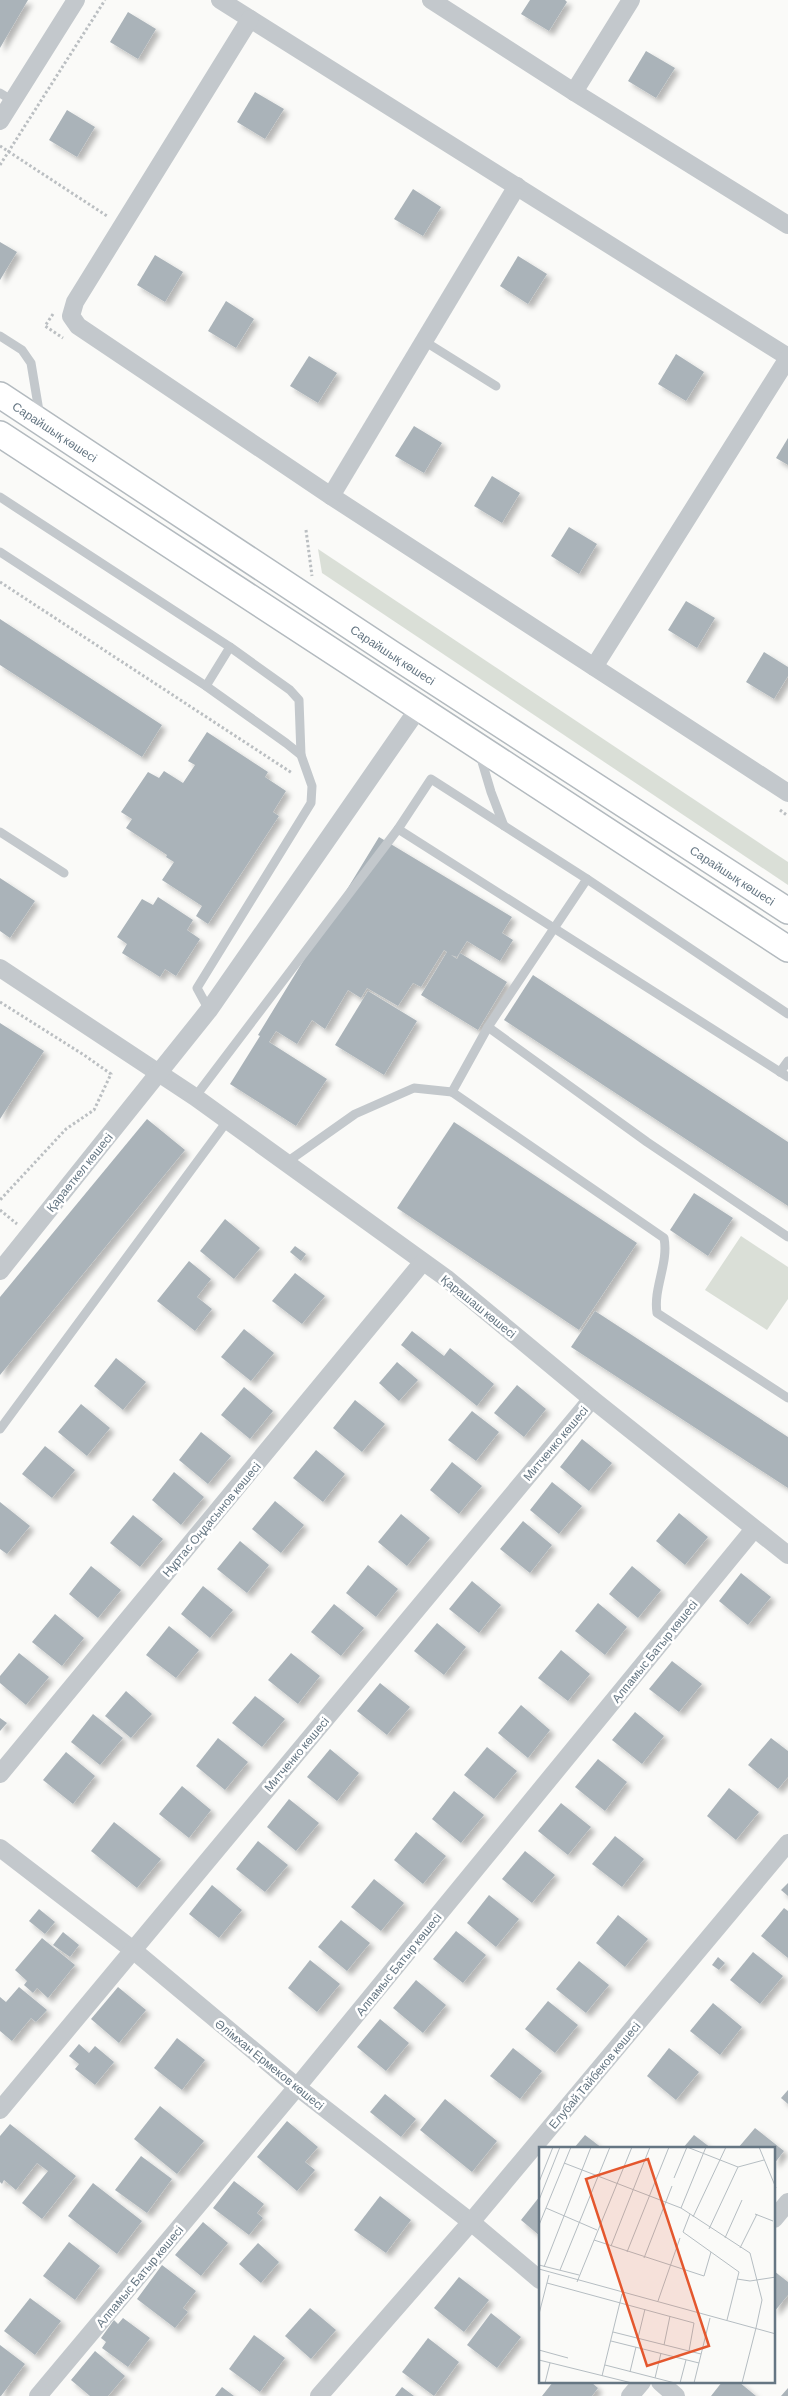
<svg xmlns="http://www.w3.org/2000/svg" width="788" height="2396" font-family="Barlow,sans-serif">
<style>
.green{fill:#dadfd7}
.building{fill:#aab3b9;filter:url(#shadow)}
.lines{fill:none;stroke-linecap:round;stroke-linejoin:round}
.secondary-casing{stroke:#b3babf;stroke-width:28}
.path{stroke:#bbbfc2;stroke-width:3;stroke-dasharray:2.5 2.5;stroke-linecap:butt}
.service{stroke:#c3c8cc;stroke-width:9}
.minor{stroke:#c3c8cc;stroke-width:18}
.secondary{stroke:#fff;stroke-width:25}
.labels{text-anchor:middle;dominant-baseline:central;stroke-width:5;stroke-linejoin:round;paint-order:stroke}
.street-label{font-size:12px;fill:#657683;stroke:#fff}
.inset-road{fill:none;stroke:#b5bdc2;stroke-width:1}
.view{fill:#e4572e;fill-opacity:0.15;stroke:#e4572e;stroke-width:2.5}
.inset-edge{fill:none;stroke:#657683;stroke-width:2.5}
</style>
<defs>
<filter id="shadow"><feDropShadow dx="4.5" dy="4.5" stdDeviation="2.5" flood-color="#0004"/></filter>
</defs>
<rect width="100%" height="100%" fill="#fafaf8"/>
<g class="green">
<path d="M 318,549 L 788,862 L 788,885 L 322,573 Z"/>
<path d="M 741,1236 L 788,1267 L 788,1299 L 767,1330 L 705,1290 Z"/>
</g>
<g class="building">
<path d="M 0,0 L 28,0 L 0,48 Z"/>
<path d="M 530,0 L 565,0 L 567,2 L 549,31 L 521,14 Z"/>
<path d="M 128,12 L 156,29 L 138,59 L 110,42 Z"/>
<path d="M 646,51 L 675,68 L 656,98 L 628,81 Z"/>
<path d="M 255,92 L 284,109 L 265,139 L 237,122 Z"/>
<path d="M 67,110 L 95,127 L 77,157 L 49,140 Z"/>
<path d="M 413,189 L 441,207 L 423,236 L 394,219 Z"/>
<path d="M 0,242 L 17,252 L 0,280 Z"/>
<path d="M 155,255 L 183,272 L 165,302 L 137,285 Z"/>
<path d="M 518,256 L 547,274 L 528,304 L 500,286 Z"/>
<path d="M 226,301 L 254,319 L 236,348 L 208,331 Z"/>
<path d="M 676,354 L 704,372 L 686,401 L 658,384 Z"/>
<path d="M 309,356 L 337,373 L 318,403 L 290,386 Z"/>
<path d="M 414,426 L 442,443 L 424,473 L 395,456 Z"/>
<path d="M 788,438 L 788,465 L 776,458 Z"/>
<path d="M 492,476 L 520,493 L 502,523 L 474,506 Z"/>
<path d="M 569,527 L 597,544 L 579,574 L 551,556 Z"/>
<path d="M 686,601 L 715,618 L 697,648 L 668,630 Z"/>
<path d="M 0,619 L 162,725 L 142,757 L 0,665 Z"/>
<path d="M 764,652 L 788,667 L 788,676 L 774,699 L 746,682 Z"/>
<path d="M 207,732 L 268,772 L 265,777 L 286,791 L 273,812 L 279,816 L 208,924 L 196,916 L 202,906 L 162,880 L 174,862 L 166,857 L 167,855 L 126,828 L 132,819 L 121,812 L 148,772 L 159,778 L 164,771 L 183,783 L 195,765 L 188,761 Z"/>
<path d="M 379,837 L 512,917 L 502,933 L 513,940 L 500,961 L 467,941 L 457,957 L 451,955 L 457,959 L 460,953 L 507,982 L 478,1030 L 421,995 L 447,952 L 444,950 L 421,987 L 413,983 L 398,1006 L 367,988 L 361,998 L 348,990 L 325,1029 L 312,1020 L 297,1044 L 276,1031 L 269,1042 L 327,1079 L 296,1126 L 230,1084 L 260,1036 L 258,1035 Z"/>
<path d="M 0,878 L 35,901 L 10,938 L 0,931 Z"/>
<path d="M 158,897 L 193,920 L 187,930 L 200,939 L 176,976 L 165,969 L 160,977 L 122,953 L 127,944 L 117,937 L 142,899 L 153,905 Z"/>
<path d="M 533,975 L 788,1142 L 788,1206 L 504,1020 Z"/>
<path d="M 368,991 L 417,1021 L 384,1075 L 335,1045 Z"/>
<path d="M 0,1023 L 44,1051 L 0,1119 Z"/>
<path d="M 147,1119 L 185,1150 L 0,1375 L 0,1297 Z"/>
<path d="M 454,1122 L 637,1243 L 579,1330 L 397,1208 Z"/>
<path d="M 694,1193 L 733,1218 L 708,1256 L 670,1230 Z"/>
<path d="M 225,1219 L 260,1248 L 234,1279 L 200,1251 Z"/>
<path d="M 295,1246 L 306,1254 L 301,1261 L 290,1252 Z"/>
<path d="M 189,1261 L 211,1279 L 197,1297 L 212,1309 L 195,1331 L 157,1301 Z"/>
<path d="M 295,1273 L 325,1296 L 302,1324 L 272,1301 Z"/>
<path d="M 595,1311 L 788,1437 L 788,1488 L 571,1347 Z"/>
<path d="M 244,1329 L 274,1353 L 251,1381 L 221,1357 Z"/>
<path d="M 412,1331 L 444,1356 L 450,1348 L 494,1384 L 477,1406 L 401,1345 Z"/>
<path d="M 116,1358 L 146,1382 L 123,1410 L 94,1386 Z"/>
<path d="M 397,1362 L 418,1380 L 399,1401 L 379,1383 Z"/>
<path d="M 517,1385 L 546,1409 L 524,1437 L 494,1413 Z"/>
<path d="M 244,1387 L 273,1411 L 250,1439 L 221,1415 Z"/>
<path d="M 355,1400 L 385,1424 L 362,1452 L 333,1428 Z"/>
<path d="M 81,1404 L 110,1428 L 87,1456 L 58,1432 Z"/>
<path d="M 472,1411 L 499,1432 L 476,1461 L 448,1440 Z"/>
<path d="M 201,1432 L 231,1456 L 208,1484 L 179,1460 Z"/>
<path d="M 582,1439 L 612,1463 L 589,1491 L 560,1467 Z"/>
<path d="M 45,1446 L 75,1470 L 52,1498 L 22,1474 Z"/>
<path d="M 316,1450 L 345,1474 L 323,1502 L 293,1478 Z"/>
<path d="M 452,1462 L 482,1486 L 459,1514 L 430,1490 Z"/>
<path d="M 174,1472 L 204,1497 L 181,1525 L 152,1500 Z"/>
<path d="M 552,1482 L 582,1506 L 559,1534 L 530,1510 Z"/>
<path d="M 275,1501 L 304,1525 L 281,1553 L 252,1529 Z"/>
<path d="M 0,1502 L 30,1526 L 7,1554 L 0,1549 Z"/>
<path d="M 679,1513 L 708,1537 L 685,1565 L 656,1541 Z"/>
<path d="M 401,1514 L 430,1538 L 407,1566 L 378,1542 Z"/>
<path d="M 133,1515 L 163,1539 L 140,1567 L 110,1543 Z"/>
<path d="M 523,1521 L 552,1545 L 530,1573 L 500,1549 Z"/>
<path d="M 240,1541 L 269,1565 L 247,1593 L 217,1569 Z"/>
<path d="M 368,1565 L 398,1589 L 376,1617 L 346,1593 Z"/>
<path d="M 91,1566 L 121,1590 L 98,1618 L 69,1594 Z"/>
<path d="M 632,1566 L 661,1590 L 638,1618 L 609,1594 Z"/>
<path d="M 741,1573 L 771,1597 L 748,1625 L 719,1601 Z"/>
<path d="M 472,1581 L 501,1605 L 479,1633 L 449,1609 Z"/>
<path d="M 203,1586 L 233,1610 L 210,1638 L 181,1614 Z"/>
<path d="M 598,1603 L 627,1627 L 605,1655 L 575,1631 Z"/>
<path d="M 334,1604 L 364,1628 L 341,1656 L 311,1632 Z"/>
<path d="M 55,1614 L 84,1638 L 62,1666 L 32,1642 Z"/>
<path d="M 437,1623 L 466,1647 L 444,1675 L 414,1651 Z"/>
<path d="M 169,1626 L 199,1650 L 176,1678 L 146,1655 Z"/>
<path d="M 561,1650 L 590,1674 L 568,1701 L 538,1678 Z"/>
<path d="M 19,1653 L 49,1677 L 26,1705 L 0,1683 L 0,1676 Z"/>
<path d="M 291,1653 L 320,1676 L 298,1704 L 268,1680 Z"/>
<path d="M 672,1661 L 702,1684 L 679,1712 L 649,1689 Z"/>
<path d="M 380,1683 L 410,1707 L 387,1735 L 357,1711 Z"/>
<path d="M 126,1691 L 152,1714 L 131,1738 L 105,1716 Z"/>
<path d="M 255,1696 L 285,1719 L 262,1747 L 232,1723 Z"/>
<path d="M 521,1705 L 550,1730 L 528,1758 L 498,1733 Z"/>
<path d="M 635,1712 L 664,1736 L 642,1764 L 612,1740 Z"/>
<path d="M 93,1714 L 123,1738 L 100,1765 L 71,1742 Z"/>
<path d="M 0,1718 L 7,1723 L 0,1731 Z"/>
<path d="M 218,1738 L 248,1762 L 225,1790 L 196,1766 Z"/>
<path d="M 771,1738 L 788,1751 L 788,1777 L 778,1789 L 748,1765 Z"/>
<path d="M 487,1747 L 517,1771 L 494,1799 L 464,1775 Z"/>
<path d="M 330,1749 L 359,1773 L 337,1801 L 307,1777 Z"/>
<path d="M 66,1752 L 95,1776 L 73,1804 L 43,1780 Z"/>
<path d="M 598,1759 L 627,1782 L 605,1811 L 575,1787 Z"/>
<path d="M 182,1786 L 211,1810 L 189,1838 L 159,1814 Z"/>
<path d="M 729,1788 L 759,1812 L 736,1840 L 707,1816 Z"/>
<path d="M 454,1791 L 484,1815 L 461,1843 L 432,1819 Z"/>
<path d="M 289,1799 L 319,1823 L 296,1851 L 267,1827 Z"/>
<path d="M 561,1803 L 591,1827 L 568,1855 L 538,1831 Z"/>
<path d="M 114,1822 L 161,1859 L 137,1888 L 91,1851 Z"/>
<path d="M 416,1832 L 446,1856 L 423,1884 L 394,1860 Z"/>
<path d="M 615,1836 L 644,1859 L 622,1887 L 592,1864 Z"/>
<path d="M 258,1841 L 288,1865 L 265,1892 L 236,1869 Z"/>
<path d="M 525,1851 L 555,1875 L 532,1903 L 502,1879 Z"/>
<path d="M 374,1879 L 404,1903 L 381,1931 L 351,1907 Z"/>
<path d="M 788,1883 L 788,1896 L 781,1890 Z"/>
<path d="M 212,1885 L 242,1910 L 219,1938 L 189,1914 Z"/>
<path d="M 489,1895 L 519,1919 L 496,1947 L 467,1923 Z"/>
<path d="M 784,1908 L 788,1911 L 788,1958 L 761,1936 Z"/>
<path d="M 39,1909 L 55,1922 L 45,1934 L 29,1921 Z"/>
<path d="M 618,1915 L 648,1939 L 625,1967 L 596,1943 Z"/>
<path d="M 341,1920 L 370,1943 L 347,1971 L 318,1947 Z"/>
<path d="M 456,1931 L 486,1955 L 463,1983 L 433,1959 Z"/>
<path d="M 63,1932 L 79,1945 L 70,1957 L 53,1945 Z"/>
<path d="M 42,1938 L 75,1965 L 48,1998 L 37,1988 L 33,1993 L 24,1985 L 27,1981 L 15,1970 Z"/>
<path d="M 753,1952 L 783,1976 L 760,2004 L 730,1980 Z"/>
<path d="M 718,1957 L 725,1963 L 719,1970 L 712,1965 Z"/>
<path d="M 310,1960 L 340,1984 L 317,2012 L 288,1988 Z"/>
<path d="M 579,1961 L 609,1985 L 586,2013 L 556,1989 Z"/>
<path d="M 416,1980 L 446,2005 L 423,2033 L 393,2008 Z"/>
<path d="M 19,1987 L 47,2010 L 36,2022 L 31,2018 L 12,2041 L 0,2031 L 0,1997 L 6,2002 Z"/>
<path d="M 118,1987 L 146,2010 L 119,2043 L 91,2019 Z"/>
<path d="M 548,2001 L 578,2025 L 555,2053 L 525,2029 Z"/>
<path d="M 713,2003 L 742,2027 L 720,2055 L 690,2031 Z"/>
<path d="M 380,2019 L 409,2043 L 386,2071 L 357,2047 Z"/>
<path d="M 177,2038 L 205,2060 L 182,2090 L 154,2068 Z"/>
<path d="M 79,2044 L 89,2053 L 95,2046 L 114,2062 L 95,2085 L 75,2069 L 79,2064 L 69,2056 Z"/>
<path d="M 513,2048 L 542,2071 L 520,2099 L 490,2076 Z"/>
<path d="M 669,2048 L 699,2072 L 676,2100 L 647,2076 Z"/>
<path d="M 788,2090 L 788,2104 L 781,2098 Z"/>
<path d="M 385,2094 L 416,2119 L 401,2137 L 370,2112 Z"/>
<path d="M 445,2099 L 497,2141 L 472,2172 L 420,2130 Z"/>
<path d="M 160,2106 L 204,2141 L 177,2174 L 134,2139 Z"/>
<path d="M 287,2121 L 318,2147 L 305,2162 L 315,2170 L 297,2191 L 257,2157 Z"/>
<path d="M 10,2124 L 76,2176 L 42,2219 L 22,2203 L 48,2171 L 37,2163 L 16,2190 L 4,2180 L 2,2184 L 0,2182 L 0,2136 Z"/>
<path d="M 755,2128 L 784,2151 L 774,2164 L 774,2148 L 738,2148 Z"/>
<path d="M 585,2135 L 602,2148 L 574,2148 Z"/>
<path d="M 694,2135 L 711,2148 L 683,2148 Z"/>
<path d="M 141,2156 L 172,2179 L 147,2213 L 115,2190 Z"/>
<path d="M 234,2181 L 264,2204 L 257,2213 L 263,2218 L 249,2235 L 213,2208 Z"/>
<path d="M 93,2183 L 142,2221 L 117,2254 L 68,2216 Z"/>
<path d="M 380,2196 L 411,2220 L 386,2253 L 354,2230 Z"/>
<path d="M 540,2196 L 540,2236 L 521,2220 Z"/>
<path d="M 203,2222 L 228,2243 L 201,2276 L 175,2255 Z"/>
<path d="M 69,2242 L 100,2266 L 75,2300 L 43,2276 Z"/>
<path d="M 258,2243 L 279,2262 L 261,2283 L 239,2264 Z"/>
<path d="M 162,2265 L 196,2291 L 183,2308 L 188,2312 L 175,2328 L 137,2299 Z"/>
<path d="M 774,2271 L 788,2282 L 788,2295 L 774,2312 Z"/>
<path d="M 459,2277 L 489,2300 L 464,2332 L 434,2308 Z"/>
<path d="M 30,2298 L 61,2321 L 35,2355 L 4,2331 Z"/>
<path d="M 310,2308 L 336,2330 L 311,2359 L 285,2336 Z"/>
<path d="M 491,2313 L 521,2337 L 497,2368 L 467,2345 Z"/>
<path d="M 123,2318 L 150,2338 L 128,2367 L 102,2348 L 106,2342 L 101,2338 L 114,2320 L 118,2324 Z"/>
<path d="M 254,2335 L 285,2358 L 260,2392 L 229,2369 Z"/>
<path d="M 428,2338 L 459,2362 L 434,2396 L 402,2372 Z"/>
<path d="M 0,2345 L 25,2364 L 1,2396 L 0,2396 Z"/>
<path d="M 95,2351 L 125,2376 L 108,2396 L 90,2396 L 71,2380 Z"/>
<path d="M 553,2382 L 591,2382 L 598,2388 L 592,2396 L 542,2396 Z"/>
<path d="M 722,2382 L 739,2382 L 756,2396 L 711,2396 Z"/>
<path d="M 222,2387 L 234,2396 L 215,2396 Z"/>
<path d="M 402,2387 L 414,2396 L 395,2396 Z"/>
<path d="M 788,2388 L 788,2396 L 781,2396 Z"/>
</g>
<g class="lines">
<defs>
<g id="secondary">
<path id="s1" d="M 0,395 L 392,654 L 788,911"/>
<path d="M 0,434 L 788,949"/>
</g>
</defs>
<use href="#secondary" class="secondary-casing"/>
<g class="path">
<path d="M 0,146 L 107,216"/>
<path d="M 0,165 L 105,0"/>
<path d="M 53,314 L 45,326 L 63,338"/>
<path d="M 306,530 L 312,576"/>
<path d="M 0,582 L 292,773"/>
<path d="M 780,810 L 788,816"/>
<path d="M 0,1002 L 84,1055 L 111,1074 L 94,1110 L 66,1129 L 0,1200"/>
<path d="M 0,1210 L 17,1224"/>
</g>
<g class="service">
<path d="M 0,93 L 13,101"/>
<path d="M 0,336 L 22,350 L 31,363 L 40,417"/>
<path d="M 424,341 L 496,386"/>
<path d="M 0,497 L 230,647 L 290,690 L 299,700 L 301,755"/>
<path d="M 0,552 L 206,686 L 286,743 L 301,755 L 312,786 L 311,803 L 197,988 L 209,1010"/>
<path d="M 206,686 L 230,647"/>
<path d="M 480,755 L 491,792 L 504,826"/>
<path d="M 0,832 L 64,873"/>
<path d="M 788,1014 L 587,879 L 431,779 L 398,829 L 788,1077"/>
<path d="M 488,1027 L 647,1142 L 788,1237"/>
<path d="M 780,1072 L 788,1061"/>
<path d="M 452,1092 L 664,1238 C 669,1263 653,1288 657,1313 L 788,1398"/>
<path d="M 195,1097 L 398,829"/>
<path d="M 287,1162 L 355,1114 L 414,1088 L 452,1092 L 488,1027 L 587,879"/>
<path d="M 0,1429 L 228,1120"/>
</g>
<g class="minor">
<path d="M 220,0 L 788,357"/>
<path d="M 431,0 L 574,92 L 788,225"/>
<path d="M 250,19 L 75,302 L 71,316 L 78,326 L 331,496 L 788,793"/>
<path d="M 574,92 L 631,0"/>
<path d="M 0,121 L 76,0"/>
<path d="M 331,496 L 517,186"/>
<path d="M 594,667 L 788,358"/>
<path d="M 0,968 L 195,1097 L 446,1278 L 592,1399 L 788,1555"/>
<path d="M 0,1271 L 209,1010 L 418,709"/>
<path d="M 0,1774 L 422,1263"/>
<path d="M 0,1848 L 133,1950 L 297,2087 L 471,2222 L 540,2280"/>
<path d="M 0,2110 L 592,1399"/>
<path d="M 774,2219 L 788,2202"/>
<path d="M 660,2382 L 676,2396"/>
<path d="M 38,2396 L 297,2087 L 754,1529"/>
<path d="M 319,2396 L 471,2222 L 788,1843"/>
<path d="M 630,2396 L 642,2382"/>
</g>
<use href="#secondary" class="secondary"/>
</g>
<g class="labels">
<g class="street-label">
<text stroke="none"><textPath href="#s1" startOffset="66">Сарайшық көшесі</textPath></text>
<text stroke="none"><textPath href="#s1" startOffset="471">Сарайшық көшесі</textPath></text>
<text stroke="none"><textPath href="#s1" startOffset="876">Сарайшық көшесі</textPath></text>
<text transform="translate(79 1172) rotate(-51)">Қараөткел көшесі</text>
<text transform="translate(479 1306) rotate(39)">Қарашаш көшесі</text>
<text transform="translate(555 1443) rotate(-50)">Митченко көшесі</text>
<text transform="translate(211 1519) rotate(-50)">Нұртас Оңдасынов көшесі</text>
<text transform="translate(654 1651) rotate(-51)">Алпамыс Батыр көшесі</text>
<text transform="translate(296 1754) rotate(-50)">Митченко көшесі</text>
<text transform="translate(398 1964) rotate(-51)">Алпамыс Батыр көшесі</text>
<text transform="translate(270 2064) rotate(39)">Әлімхан Ермеков көшесі</text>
<text transform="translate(594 2075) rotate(-50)">Елубай Тайбеков көшесі</text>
<text transform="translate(139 2276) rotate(-50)">Алпамыс Батыр көшесі</text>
</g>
</g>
<g transform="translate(539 2147)">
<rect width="236" height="236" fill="#fafaf8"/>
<path class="inset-road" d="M 220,0 L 237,41M 25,16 L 142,61 L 211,106 L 223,153 L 217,181M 135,31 L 148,0 L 199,20 L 225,13M 0,35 L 14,0M 0,53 L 21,0M 7,61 L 58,83M 142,61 L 167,0M 151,67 L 144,85 L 200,125 L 188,173M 216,67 L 234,74M 154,70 L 187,0M 0,78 L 32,0M 170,82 L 199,20M 186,91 L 203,53M 55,93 L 165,129 L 172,105M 72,99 L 111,0M 201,101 L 218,67M 88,105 L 130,0M 105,111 L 133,39M 0,118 L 40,128M 5,120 L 52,0M 0,122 L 237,187M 21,123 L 71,0M 198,132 L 211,134 L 237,130M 38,135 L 93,0M 8,136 L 155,176 L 150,204M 119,154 L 141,91M 0,167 L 10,128M 74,185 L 162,207M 99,191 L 106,162M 72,194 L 160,216M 125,198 L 131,169M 0,203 L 29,211M 0,213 L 93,236M 66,218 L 136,236M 91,225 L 97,200M 63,229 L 83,147M 116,231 L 122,206M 6,236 L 11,216M 141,236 L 147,213M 155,236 L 171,171M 203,236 L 217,181"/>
<path class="view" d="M 109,12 L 170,199 L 108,219 L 47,32 Z"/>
<rect width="236" height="236" class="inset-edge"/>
</g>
</svg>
